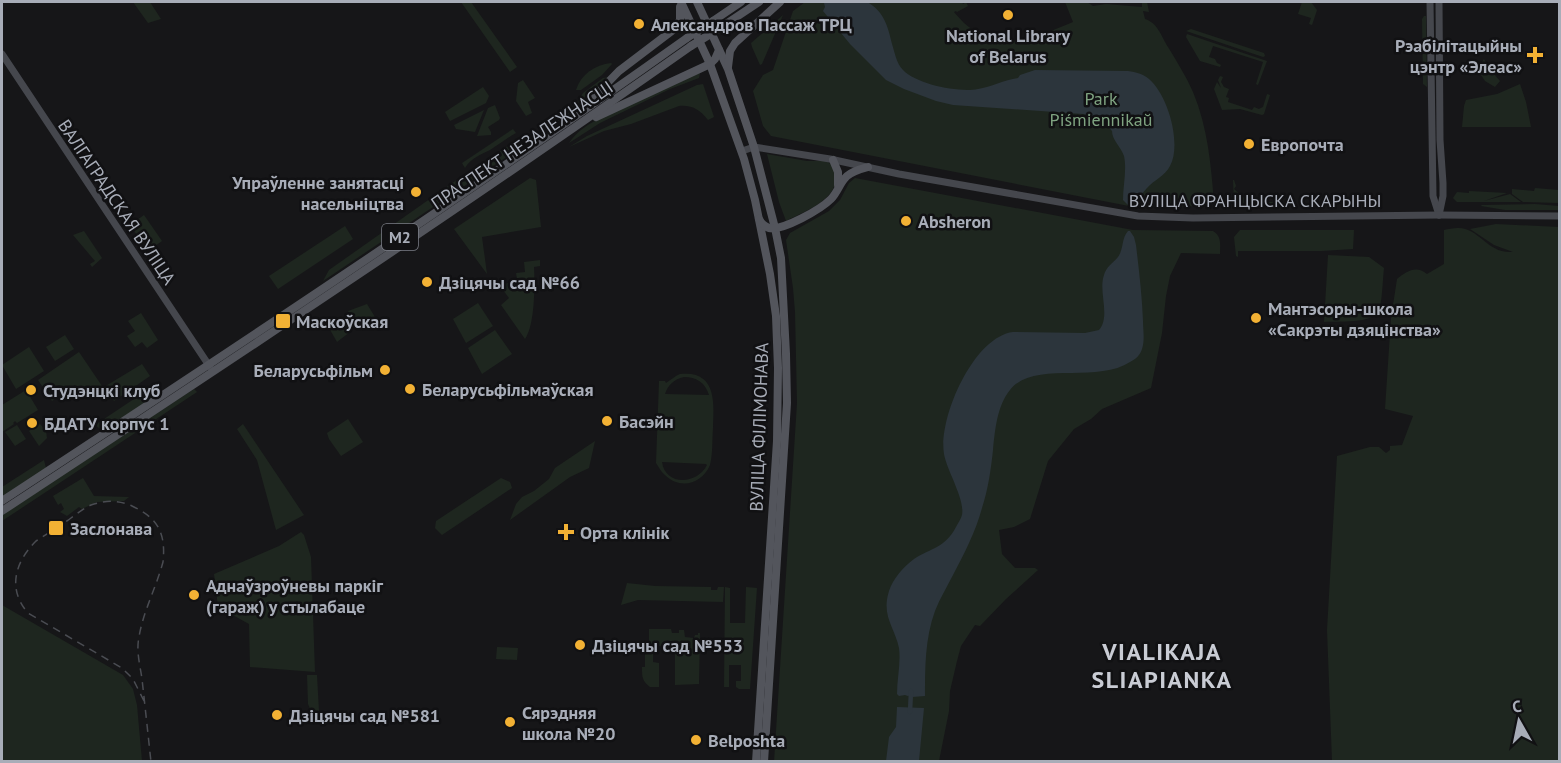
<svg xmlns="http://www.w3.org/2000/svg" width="1561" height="763" font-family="'PT Sans',sans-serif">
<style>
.green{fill:#1e261f;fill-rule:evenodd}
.water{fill:#2c353c}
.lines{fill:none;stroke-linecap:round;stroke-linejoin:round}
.canal{stroke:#2c353c;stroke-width:4.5}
.secondary{stroke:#45474d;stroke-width:7}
.primary{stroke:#53555c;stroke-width:8}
.rail{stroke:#4a4c52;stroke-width:1.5;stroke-dasharray:8 6;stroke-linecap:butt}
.primary-bridge{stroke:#53555c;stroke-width:8}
.poi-dot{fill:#f2b134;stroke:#111113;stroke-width:2}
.labels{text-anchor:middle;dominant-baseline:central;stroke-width:5;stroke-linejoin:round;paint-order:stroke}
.shield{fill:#111113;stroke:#7b7e86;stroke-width:1.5}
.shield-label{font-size:16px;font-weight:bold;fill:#a8adb8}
.poi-label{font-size:18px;font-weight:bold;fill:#a8adb8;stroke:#111113;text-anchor:start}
.park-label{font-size:18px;fill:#7fa381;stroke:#111113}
.street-label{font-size:18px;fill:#a8adb8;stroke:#111113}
.district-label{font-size:24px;font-weight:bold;letter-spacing:1.5px;fill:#c9ccd4;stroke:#111113}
</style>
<rect width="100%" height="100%" fill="#161618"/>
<g class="green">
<path d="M 133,2 L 150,2 L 161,19 L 148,23 Z"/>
<path d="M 461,2 L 471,2 L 517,67 L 510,72 Z"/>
<path d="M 805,2 L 963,2 L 962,2 L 963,4 L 966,2 L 968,6 L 957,12 L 956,11 L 954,12 C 960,19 967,27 975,31 C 1012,53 1037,36 1073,22 L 1065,2 L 1087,2 L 1093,6 L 1106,4 L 1142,7 L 1142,2 L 1147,2 L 1149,12 L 1143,11 L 1145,19 C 1158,23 1161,36 1168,47 C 1177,62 1186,76 1193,92 C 1208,128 1211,165 1214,203 L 1210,206 L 1134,207 L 771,136 L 763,126 L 753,91 L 763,75 L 773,70 L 793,11 Z"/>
<path d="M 1302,2 L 1311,2 L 1317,10 L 1312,25 L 1309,24 L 1311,18 L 1298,14 Z"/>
<path d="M 783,15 L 762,64 L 760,65 L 752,47 L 751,43 Z"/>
<path d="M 1424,16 L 1426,16 L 1427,87 L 1423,84 L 1422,19 Z"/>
<path d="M 1191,29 L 1264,53 L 1265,56 L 1263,57 L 1186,31 Z"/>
<path d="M 1187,34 L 1267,61 L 1258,85 L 1256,84 L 1263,62 L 1213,46 L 1209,57 L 1215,59 L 1217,63 L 1221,65 L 1220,67 L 1200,61 L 1186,37 Z"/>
<path d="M 1484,59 L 1489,68 L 1500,81 L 1495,87 L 1485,81 L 1477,69 Z"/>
<path d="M 611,63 L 612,64 L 602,75 L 581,90 L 576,90 C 581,74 595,65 611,63 Z"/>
<path d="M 700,73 L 699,78 L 670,89 L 600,123 L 569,143 C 585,119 620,111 645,98 C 663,90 681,78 700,73 Z"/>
<path d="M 1220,76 L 1223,77 L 1221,82 L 1224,87 L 1229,89 L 1226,97 L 1229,98 L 1228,102 L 1252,110 L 1254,107 L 1259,109 L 1263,107 L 1267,94 L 1270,95 L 1264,114 L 1262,115 L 1240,109 L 1222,110 L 1214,89 L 1217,82 L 1221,88 L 1218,80 Z"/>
<path d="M 609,77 L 580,107 L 550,127 L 549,126 L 572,110 L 583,93 L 603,78 Z"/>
<path d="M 523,80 L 535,98 L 528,102 L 532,113 L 526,116 L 516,101 L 518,83 Z"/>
<path d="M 703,84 L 714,117 L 708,120 C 700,110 693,105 679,106 L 631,124 L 604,131 L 569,147 L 587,136 L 697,85 Z"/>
<path d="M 1520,84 L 1526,102 L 1531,127 L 1462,127 L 1464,106 L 1466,100 L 1497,94 Z"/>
<path d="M 483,87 L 489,96 L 486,103 L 450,121 L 445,112 Z"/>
<path d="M 495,105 L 500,118 L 499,120 L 488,127 L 491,132 L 491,135 L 477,136 L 488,108 Z"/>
<path d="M 484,110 L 475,132 L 456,129 L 454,125 Z"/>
<path d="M 513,129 L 516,133 C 507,138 498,145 490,150 C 480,155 471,158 465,168 L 462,163 Z"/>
<path d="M 515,141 L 517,143 L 513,146 L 514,152 L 490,168 L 488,168 L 487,165 L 492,157 Z"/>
<path d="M 767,154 L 807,161 L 827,161 L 835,168 C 835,173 836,178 835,183 C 832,202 801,213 786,221 L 779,202 Z"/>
<path d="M 473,171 L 479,172 L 479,176 L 323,281 L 329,270 L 468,172 Z"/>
<path d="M 530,178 L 536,180 L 541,227 L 482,237 L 487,274 L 454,229 Z"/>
<path d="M 855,178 L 1133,230 L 1213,231 C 1222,236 1220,245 1220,254 L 1181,253 L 1170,276 L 1166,296 L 1162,333 L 1151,388 L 1102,409 L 1091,419 L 1074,429 L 1048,461 L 1030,519 L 1014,527 L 999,530 L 1002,554 L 1015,568 L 1035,568 L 1038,570 L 1006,599 L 980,626 L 975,625 L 961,646 L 957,661 L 950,691 L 949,711 L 939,761 L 774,762 L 797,403 L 795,312 L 793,288 L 786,240 L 790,233 L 829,211 L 840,200 L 849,183 Z"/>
<path d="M 1233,180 L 1234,180 L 1236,186 L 1234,189 L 1249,202 L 1250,200 L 1256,202 L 1295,202 L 1297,205 L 1239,206 L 1234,202 Z"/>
<path d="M 1535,188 L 1559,190 L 1559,203 L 1523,202 L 1512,194 L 1512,189 L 1534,191 Z"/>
<path d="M 1469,191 L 1507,193 L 1484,201 L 1510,194 L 1521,202 L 1457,202 L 1453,198 L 1457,192 L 1469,193 Z"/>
<path d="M 1535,204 L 1559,206 L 1559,210 L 1505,210 L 1481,206 L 1482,205 Z"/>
<path d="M 144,215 L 162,241 L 148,251 L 130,225 Z"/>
<path d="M 1496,224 L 1559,227 L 1559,761 L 1332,761 L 1327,630 L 1337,456 L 1370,447 L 1379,447 L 1386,453 L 1390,450 L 1390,446 L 1402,445 L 1413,416 L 1385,409 L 1391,318 L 1397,279 C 1407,271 1416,265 1427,274 L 1444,264 L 1444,230 C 1448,229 1453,228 1458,228 C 1480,228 1487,254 1513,252 L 1494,245 L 1470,229 Z"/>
<path d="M 345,226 L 353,239 L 278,289 L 269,276 Z"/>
<path d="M 1240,230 L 1354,230 L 1353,249 L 1322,251 L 1238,251 L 1238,257 L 1236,256 L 1234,237 Z"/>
<path d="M 84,231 L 102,258 L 92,267 L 90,264 L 95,261 L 73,235 Z"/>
<path d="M 1328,255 L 1369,257 L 1384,268 C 1383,277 1382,304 1379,311 C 1373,324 1337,321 1324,322 Z"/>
<path d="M 540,260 L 540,266 L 534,267 C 535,284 535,325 525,339 L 501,305 L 509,298 L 500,286 L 517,279 L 516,273 L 525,272 L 524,262 Z"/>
<path d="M 478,303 L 493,326 L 466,343 L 453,319 Z"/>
<path d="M 367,304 L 375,317 L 358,327 L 348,311 Z"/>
<path d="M 141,313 L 158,340 L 147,348 L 142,342 L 135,347 L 127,336 L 135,331 L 128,321 Z"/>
<path d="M 340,317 L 350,332 L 337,342 L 329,328 Z"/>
<path d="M 495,330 L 512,354 L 482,374 L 468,348 Z"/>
<path d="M 65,335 L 74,349 L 55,361 L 46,347 Z"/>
<path d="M 29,347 L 44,371 L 16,389 L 2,365 Z"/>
<path d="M 79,352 L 102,386 L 84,398 L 75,385 L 52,401 L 38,380 Z"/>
<path d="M 142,364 L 150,376 L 114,401 L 104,387 Z"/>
<path d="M 680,374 C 717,370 714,403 713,428 C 712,440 713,453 710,465 C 702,484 680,490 665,475 C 661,472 659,467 656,463 L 659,381 L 665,381 L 666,383 L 676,376 ZM 684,377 C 696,377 705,382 709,395 L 665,394 C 668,385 674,379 684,377 ZM 662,462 L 706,464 L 707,465 C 697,485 665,486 662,462 Z"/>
<path d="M 149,389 L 154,397 L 103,431 L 95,425 Z"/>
<path d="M 194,389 L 197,392 L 2,521 L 2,515 Z"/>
<path d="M 26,390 L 38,410 L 17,423 L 15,421 L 13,423 L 14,424 L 2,432 L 2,405 Z"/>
<path d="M 348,419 L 363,442 L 341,456 L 329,439 L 327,433 Z"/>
<path d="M 40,424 L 46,431 L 47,438 L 39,446 L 29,431 Z"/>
<path d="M 243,424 L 304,515 L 276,530 L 257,460 L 237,429 Z"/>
<path d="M 17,425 L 26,439 L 15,446 L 5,432 Z"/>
<path d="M 595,441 L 589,468 L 570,477 L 510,520 L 516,504 L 522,497 L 534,491 L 549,479 L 555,468 Z"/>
<path d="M 44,460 L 46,468 L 2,497 L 2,487 Z"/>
<path d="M 83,478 L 94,496 L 129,497 L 124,501 L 97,502 L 82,509 L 79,507 L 67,516 L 60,512 L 64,509 L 61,503 L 58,505 L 53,496 Z"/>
<path d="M 501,478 L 510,482 L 512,488 L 442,535 L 435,528 L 436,521 Z"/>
<path d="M 301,532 L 304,535 L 311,557 L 315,672 L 250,667 L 249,624 L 218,607 L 214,574 L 279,546 Z"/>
<path d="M 627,583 L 655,586 L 711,587 L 711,590 L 717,590 L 718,587 L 724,587 L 723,602 L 638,600 L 621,605 Z"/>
<path d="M 725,587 L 730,588 L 730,623 L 745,623 L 746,587 L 757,588 L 750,689 L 739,689 L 736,687 L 736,681 L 741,681 L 741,665 L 729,665 L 729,687 L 724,687 Z"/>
<path d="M 2,605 L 123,675 L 133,689 L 137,705 L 142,761 L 2,761 Z"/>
<path d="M 649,629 L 671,629 L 672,633 L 679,633 L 679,630 L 684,630 L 685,637 L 694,638 L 695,635 L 698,635 L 698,633 L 700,633 L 699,684 L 675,685 L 675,643 L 666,643 L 666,646 L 653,646 L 653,662 L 659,663 L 659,687 L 650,687 C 642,681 642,677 642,667 L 645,667 L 645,649 L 649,646 Z"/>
<path d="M 497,647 L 518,648 L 517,660 L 496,659 Z"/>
<path d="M 307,675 L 317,675 L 319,711 L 311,711 L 308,704 Z"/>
</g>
<g class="water">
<path d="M 826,2 L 867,2 C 884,11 888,27 892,44 C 895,53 896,63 903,70 C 916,84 959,93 978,89 C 991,87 1004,80 1018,78 L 1020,75 L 1035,70 L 1128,71 C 1136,72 1143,74 1149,79 C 1168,95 1182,144 1170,166 C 1165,176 1154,180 1147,188 C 1142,193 1140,198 1136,203 L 1128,205 L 1123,200 C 1123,186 1127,170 1124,156 C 1121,147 1112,140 1112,131 C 1105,122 1094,116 1083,114 L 953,105 L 936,101 L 904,89 L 886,80 L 850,44 L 823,11 L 825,7 L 824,3 Z"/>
<path d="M 1128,231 L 1130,231 L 1134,237 L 1136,245 C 1139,270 1142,296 1143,321 C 1143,330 1145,340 1142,349 C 1140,355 1136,359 1130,362 C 1097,384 1033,360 1010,390 C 997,406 995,430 993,450 C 991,469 988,490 982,508 C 976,531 964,554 953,575 C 947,587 940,598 935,611 C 925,638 925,668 925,696 L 912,697 L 911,695 L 908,696 L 905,695 L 899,696 L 897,694 C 897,679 901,663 899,648 C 895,628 881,616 889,591 C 893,579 903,567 914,559 C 931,548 945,548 956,527 C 958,523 961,519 962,515 C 965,499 947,471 944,454 C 938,419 973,337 1013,332 L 1085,333 L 1099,330 C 1111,316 1098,292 1104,275 C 1106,267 1113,263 1118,257 C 1124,249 1121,239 1128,231 Z"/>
<path d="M 897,707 L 924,708 L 919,761 L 886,761 L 889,737 L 896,727 Z"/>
</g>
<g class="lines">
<path class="canal" d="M 910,712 L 911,691"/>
<g class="secondary">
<path d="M 1430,2 L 1433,196 L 1439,215"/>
<path d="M 1439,2 L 1440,140 L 1443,183 L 1443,196 L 1439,215"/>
<path d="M 2,54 L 210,367"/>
<path d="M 742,151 L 754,147 L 830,159 L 899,174 L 1138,216 L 1193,218 L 1439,215 L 1560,216"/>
</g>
<g class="primary">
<path d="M 681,2 L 710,64 L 744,159 L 755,200 L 770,274 L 776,316 L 778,368 L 777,441 L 756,762"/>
<path d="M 697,2 L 728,69 L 754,147 L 775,228 L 781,258 L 786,354 L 787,403 L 764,762"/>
<path d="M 713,21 L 741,2"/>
<path d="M 717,30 L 759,2"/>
<path d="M 728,67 L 730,51 L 735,43 L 780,2"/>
<path d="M 586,105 L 619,71 L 673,30 L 680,20 L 680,7"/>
<path d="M 596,117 L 710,64 L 715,59 L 719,50"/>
<path d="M 833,160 L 838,172 L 838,185"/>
<path d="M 759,219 C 761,223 764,226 769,228 C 783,231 821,209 831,199 C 838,192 840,182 847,176 C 853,171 861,169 868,167"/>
<path d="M 2,501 C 232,350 462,198 687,38"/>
<path d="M 2,511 C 233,359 464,206 691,46"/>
</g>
<path class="rail" d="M 144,701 L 133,679 L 122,668 L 28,613 C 7,589 15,562 36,541 C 48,533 60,526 71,518 C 78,513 84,508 91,505 C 105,500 119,500 132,506 C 158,518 166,533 163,562 C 156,588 143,612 139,637 C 136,651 140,665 142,679 C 145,706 148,734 151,762"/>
<g class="primary-bridge">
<path d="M 687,38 L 713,21"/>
<path d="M 691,46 L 717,30"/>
</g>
</g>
<g class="poi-dot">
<circle cx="1008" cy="15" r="6"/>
<circle cx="639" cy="24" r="6"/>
<path d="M1532 46h6v6h6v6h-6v6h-6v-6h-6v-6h6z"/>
<circle cx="1249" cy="144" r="6"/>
<circle cx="416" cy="192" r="6"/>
<circle cx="906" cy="221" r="6"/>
<circle cx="427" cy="282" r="6"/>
<circle cx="1256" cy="318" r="6"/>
<rect x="275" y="313" width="16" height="16" rx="3"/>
<circle cx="385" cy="370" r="6"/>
<circle cx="410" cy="389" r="6"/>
<circle cx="31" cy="390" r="6"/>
<circle cx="607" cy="421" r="6"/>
<circle cx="32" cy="423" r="6"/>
<rect x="48" y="520" width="16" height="16" rx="3"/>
<path d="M563 523h6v6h6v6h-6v6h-6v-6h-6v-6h6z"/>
<circle cx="194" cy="595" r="6"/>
<circle cx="580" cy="645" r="6"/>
<circle cx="277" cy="715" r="6"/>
<circle cx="510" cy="722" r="6"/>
<circle cx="696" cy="740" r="6"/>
</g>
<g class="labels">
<rect class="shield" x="382" y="224" width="36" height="26" rx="4.5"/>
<g class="shield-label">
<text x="400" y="237">М2</text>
</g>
<g class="poi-label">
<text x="651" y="24">Александров Пассаж ТРЦ</text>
<text x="1008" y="35" text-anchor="middle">National Library<tspan x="1008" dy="21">of Belarus</tspan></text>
<text x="1522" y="45" text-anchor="end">Рэабілітацыйны<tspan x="1522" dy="21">цэнтр «Элеас»</tspan></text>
<text x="1261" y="144">Европочта</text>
<text x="404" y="182" text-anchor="end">Упраўленне занятасці<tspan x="404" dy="21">насельніцтва</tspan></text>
<text x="918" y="221">Absheron</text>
<text x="439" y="282">Дзіцячы сад №66</text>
<text x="1268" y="308">Мантэсоры-школа<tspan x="1268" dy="21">«Сакрэты дзяцінства»</tspan></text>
<text x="296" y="321">Маскоўская</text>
<text x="373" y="370" text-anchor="end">Беларусьфільм</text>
<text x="422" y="389">Беларусьфільмаўская</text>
<text x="43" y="390">Студэнцкі клуб</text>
<text x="619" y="421">Басэйн</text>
<text x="44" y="423">БДАТУ корпус 1</text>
<text x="70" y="528">Заслонава</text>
<text x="580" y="532">Орта клінік</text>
<text x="206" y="585">Аднаўзроўневы паркіг<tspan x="206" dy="21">(гараж) у стылабаце</tspan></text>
<text x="592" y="645">Дзіцячы сад №553</text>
<text x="522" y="712">Сярэдняя<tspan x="522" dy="21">школа №20</tspan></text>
<text x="289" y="715">Дзіцячы сад №581</text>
<text x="708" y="740">Belposhta</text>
</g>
<g class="park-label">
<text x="1101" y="98">Park<tspan x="1101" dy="21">Piśmiennikaŭ</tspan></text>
</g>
<g class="street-label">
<text transform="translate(522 145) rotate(-34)">ПРАСПЕКТ НЕЗАЛЕЖНАСЦІ</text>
<text x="1255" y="200">ВУЛІЦА ФРАНЦЫСКА СКАРЫНЫ</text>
<text transform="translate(117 202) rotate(56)">ВАЛГАГРАДСКАЯ ВУЛІЦА</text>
<text transform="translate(759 427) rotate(-88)">ВУЛІЦА ФІЛІМОНАВА</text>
</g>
<g class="district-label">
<text x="1162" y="651">VIALIKAJA<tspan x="1162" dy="28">SLIAPIANKA</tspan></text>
</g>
</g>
<rect width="1561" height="763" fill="none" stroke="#a8adb8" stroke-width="6"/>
<g transform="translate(1519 721) rotate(351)" stroke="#111113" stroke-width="4.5" paint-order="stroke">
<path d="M0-4.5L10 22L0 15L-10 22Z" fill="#a8adb8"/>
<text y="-9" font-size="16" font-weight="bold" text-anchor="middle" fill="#a8adb8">С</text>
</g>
</svg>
